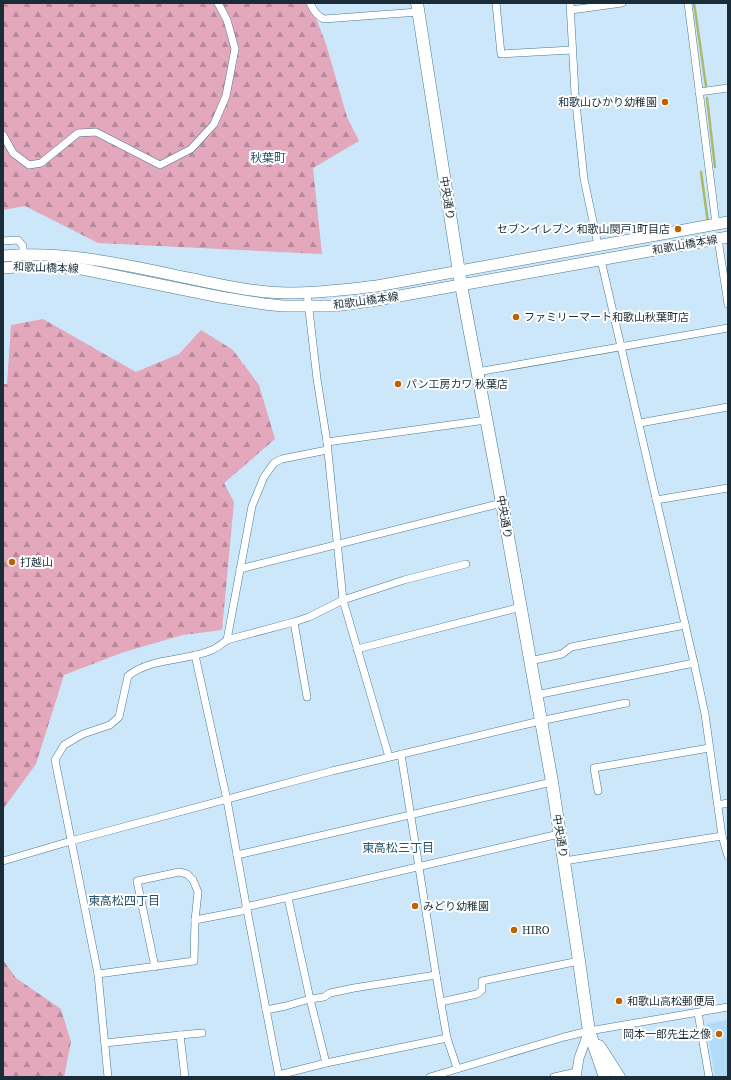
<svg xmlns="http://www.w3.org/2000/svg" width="731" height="1080" font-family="'Source Serif 4','Noto Sans JP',serif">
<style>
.built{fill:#b1dcf8}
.forest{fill:url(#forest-firs)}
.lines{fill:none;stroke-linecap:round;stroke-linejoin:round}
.stream{stroke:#abb96c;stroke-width:2.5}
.minor-casing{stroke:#4c7893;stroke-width:8}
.tertiary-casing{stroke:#4c7893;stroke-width:10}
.primary-casing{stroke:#4c7893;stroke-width:12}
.trunk-casing{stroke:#4c7893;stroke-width:13}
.minor{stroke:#fff;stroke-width:7}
.tertiary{stroke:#fff;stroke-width:9}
.primary{stroke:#fff;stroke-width:11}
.trunk{stroke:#fff;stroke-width:12}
.poi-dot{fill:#bd6400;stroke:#fff;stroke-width:1.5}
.labels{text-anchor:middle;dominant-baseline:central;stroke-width:4;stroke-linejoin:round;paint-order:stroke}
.poi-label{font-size:11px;fill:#1a2c37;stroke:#fff;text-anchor:start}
.street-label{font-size:11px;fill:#1a2c37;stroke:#fff}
.neighbourhood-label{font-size:12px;fill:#27526c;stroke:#fff}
</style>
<defs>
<pattern id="forest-firs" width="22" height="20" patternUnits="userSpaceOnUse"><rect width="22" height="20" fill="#e3a8bc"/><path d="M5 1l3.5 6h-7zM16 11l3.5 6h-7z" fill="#b7899a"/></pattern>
</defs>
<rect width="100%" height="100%" fill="#cbe7f9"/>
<path class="built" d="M 728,1020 L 728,1077 L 715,1077 L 706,1024 Z"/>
<g class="forest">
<path d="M 3,3 L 310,3 L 326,44 L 347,117 L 359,141 L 313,168 L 322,254 L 98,243 L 25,206 L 3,210 Z"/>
<path d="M 43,319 L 136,372 L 179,354 L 201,330 L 233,350 L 259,385 L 275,439 L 224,483 L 234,502 L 222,630 L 183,635 L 124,652 L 64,675 L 36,764 L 3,809 L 3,384 L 7,384 L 11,325 Z"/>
<path d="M 3,960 L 16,978 L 61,1009 L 71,1042 L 64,1077 L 3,1077 Z"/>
</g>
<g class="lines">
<g class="stream">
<path d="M 694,3 L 706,86"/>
<path d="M 707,98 L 715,167"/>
<path d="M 701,172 L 708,223"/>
</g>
<defs>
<g id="minor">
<path d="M 310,3 C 313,10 317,16 324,19 L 418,12"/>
<path d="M 496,3 L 501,54 L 572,50"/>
<path d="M 570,3 L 575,94 L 584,179 L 598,245"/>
<path d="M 688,3 L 716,224"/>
<path d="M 571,10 L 622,3"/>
<path d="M 699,92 L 728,88"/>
<path d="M 3,135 L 13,153 L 29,165 L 41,163 L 78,133 L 96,132 L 160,165 L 191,149 L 214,124 L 226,96 L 235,49 L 227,20 L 218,3"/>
<path d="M 718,239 L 728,304"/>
<path d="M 3,241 L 18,240 L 23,246 L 23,255"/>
<path d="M 601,260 L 694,663 L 705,714 L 722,836 L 728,856"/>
<path d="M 307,293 L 317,379 L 327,442 L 343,600 L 389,757"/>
<path d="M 477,372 L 728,328"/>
<path d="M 640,423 L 728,407"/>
<path d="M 327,442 L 486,420"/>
<path d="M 656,500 L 728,488"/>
<path d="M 240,569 L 502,503"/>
<path d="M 294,622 L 309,617 L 343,600 L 404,580 L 466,564"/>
<path d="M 227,640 L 294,622 L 307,697"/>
<path d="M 357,649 L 521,607"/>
<path d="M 195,655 L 227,800 L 247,910 L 279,1077"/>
<path d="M 530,661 L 562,654 L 571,647 L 685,625"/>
<path d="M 536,695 L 694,663"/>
<path d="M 401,754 L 436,975 L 447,1038 L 457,1068"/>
<path d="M 598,791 L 594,768 L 709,748"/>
<path d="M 718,805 L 728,803"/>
<path d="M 237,855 L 552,782"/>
<path d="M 3,861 L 71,841 L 332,771 L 540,721 L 626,703"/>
<path d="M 564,861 L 722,836"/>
<path d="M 246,907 L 559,834"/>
<path d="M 195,920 L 247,910"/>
<path d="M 98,974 L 194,961 L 195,920 L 198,892 L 193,880 L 187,874 L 179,872 L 137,881 L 155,967"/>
<path d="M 441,1002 L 477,994 L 482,990 L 482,981 L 579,961"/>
<path d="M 266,1010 L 286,1006 L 310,999 L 288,898"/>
<path d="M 698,1013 L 709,1077"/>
<path d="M 180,1035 L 202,1033"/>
<path d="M 105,1043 L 180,1035 L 185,1077"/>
<path d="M 326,1063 L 447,1038"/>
<path d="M 279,1075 L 326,1063 L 310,999 L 324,997 L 330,993 L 354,988 L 436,975"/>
<path d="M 108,1077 L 98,974 L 55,760 L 64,745 L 83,734 L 110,725 L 119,717 L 128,676 C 152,657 184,662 212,650 C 217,648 223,643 227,640 L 252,506 L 264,477 L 274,463 L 282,459 L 327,450"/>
<path d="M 430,1077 L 564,1037 L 589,1031 L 728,1007"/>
<path d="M 554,1077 L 577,1072"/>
</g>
<path id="tertiary" d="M 576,1077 L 579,1058 L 589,1031"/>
<g id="primary">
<path d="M 3,256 C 67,250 130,266 193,279 C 217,284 243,290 268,292 C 304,295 341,290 377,286 L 728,222"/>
<path d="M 3,268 C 29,265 56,266 82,269 L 220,297 L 264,304 L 283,306 L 334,306 L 377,300 L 728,237"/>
</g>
<g id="trunk">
<path d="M 417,3 L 461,285 L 502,503 L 552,782 L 579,961 L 587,1018 L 589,1031 L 605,1077"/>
<path d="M 599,1046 L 619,1077"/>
</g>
</defs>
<use href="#minor" class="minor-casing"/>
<use href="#tertiary" class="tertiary-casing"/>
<use href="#primary" class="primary-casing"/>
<use href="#trunk" class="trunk-casing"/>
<use href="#minor" class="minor"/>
<use href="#tertiary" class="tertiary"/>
<use href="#primary" class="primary"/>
<use href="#trunk" class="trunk"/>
</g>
<g class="poi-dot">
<circle cx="665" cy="102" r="4"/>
<circle cx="678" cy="229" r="4"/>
<circle cx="516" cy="317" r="4"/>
<circle cx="398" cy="384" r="4"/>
<circle cx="12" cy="562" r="4"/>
<circle cx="415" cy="906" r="4"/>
<circle cx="514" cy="930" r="4"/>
<circle cx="619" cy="1001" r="4"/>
<circle cx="719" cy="1034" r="4"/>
</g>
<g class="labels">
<g class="poi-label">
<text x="657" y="102" text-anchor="end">和歌山ひかり幼稚園</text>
<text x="670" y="229" text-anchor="end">セブンイレブン 和歌山関戸1町目店</text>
<text x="524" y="317">ファミリーマート和歌山秋葉町店</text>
<text x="406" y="384">パン工房カワ 秋葉店</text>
<text x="20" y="562">打越山</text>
<text x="423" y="906">みどり幼稚園</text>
<text x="522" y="930">HIRO</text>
<text x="627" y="1001">和歌山高松郵便局</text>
<text x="711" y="1034" text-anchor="end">岡本一郎先生之像</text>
</g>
<g class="street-label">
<text transform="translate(447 198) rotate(81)">中央通り</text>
<text transform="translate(685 245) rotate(-10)">和歌山橋本線</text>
<text transform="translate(46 268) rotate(2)">和歌山橋本線</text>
<text transform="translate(366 301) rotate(-8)">和歌山橋本線</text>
<text transform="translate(504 517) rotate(80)">中央通り</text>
<text transform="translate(560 836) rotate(81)">中央通り</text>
</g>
<g class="neighbourhood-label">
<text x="268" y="158">秋葉町</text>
<text x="398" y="848">東高松三丁目</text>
<text x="124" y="901">東高松四丁目</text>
</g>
</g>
<rect width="731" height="1080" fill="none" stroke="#1a2c37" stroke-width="8"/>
</svg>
